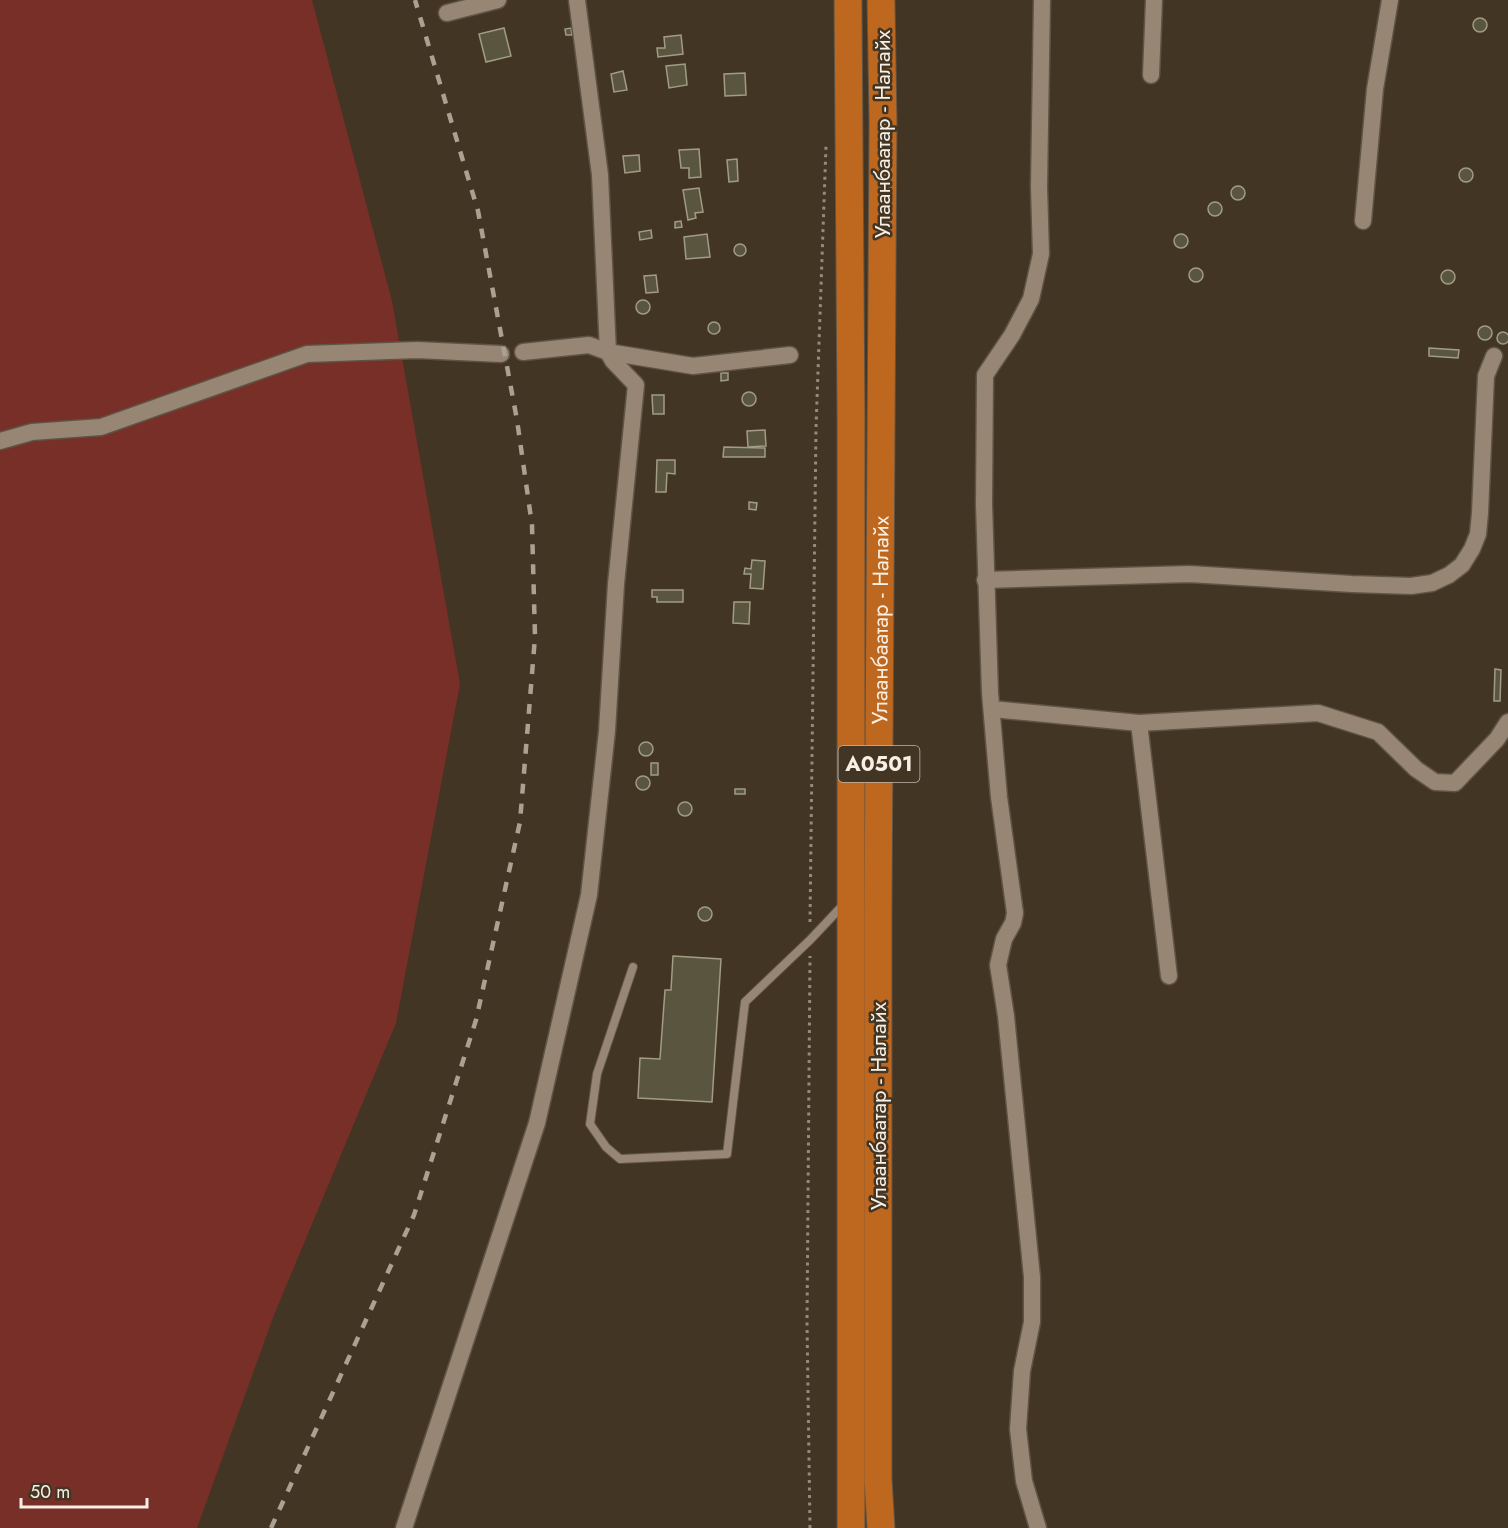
<svg xmlns="http://www.w3.org/2000/svg" width="1508" height="1528" font-family="Jost,sans-serif">
<style>
.green{fill:#772f28}
.building{fill:#5a553f;stroke:#a29c84;stroke-width:1.5}
.lines{fill:none;stroke-linecap:round;stroke-linejoin:round}
.service-casing{stroke:#5e5344;stroke-width:10}
.minor-casing{stroke:#5e5344;stroke-width:19}
.trunk-casing{stroke:#5e5344;stroke-width:29}
.path{stroke:#958a7c;stroke-width:3;stroke-dasharray:3 4.5;stroke-linecap:butt}
.service{stroke:#968673;stroke-width:8}
.minor{stroke:#968673;stroke-width:16}
.trunk{stroke:#bd671f;stroke-width:27}
.rail{stroke:#aba193;stroke-width:4.5;stroke-dasharray:10 10;stroke-linecap:butt}
.labels{text-anchor:middle;dominant-baseline:central;stroke-width:5;stroke-linejoin:round;paint-order:stroke}
.shield{fill:#423524;stroke:#c1b8ab;stroke-width:1.5}
.shield-label{font-size:21px;font-weight:bold;fill:#f8f0e5}
.street-label{font-size:22px;fill:#f8f0e5;stroke:#423524}
</style>
<rect width="100%" height="100%" fill="#423524"/>
<path class="green" d="M 0,0 L 312,0 L 392,301 L 460,684 L 396,1023 L 274,1315 L 197,1528 L 0,1528 Z"/>
<g class="building">
<circle cx="1480" cy="25" r="7"/>
<path d="M 504,28 L 511,56 L 486,62 L 479,34 Z"/>
<path d="M 571,28 L 572,35 L 566,35 L 565,29 Z"/>
<path d="M 681,35 L 683,54 L 658,57 L 657,48 L 665,48 L 664,37 Z"/>
<path d="M 685,64 L 687,85 L 669,88 L 666,66 Z"/>
<path d="M 623,71 L 627,90 L 614,92 L 611,74 Z"/>
<path d="M 745,73 L 746,95 L 725,96 L 724,74 Z"/>
<path d="M 699,149 L 701,177 L 689,178 L 689,168 L 681,168 L 679,150 Z"/>
<path d="M 639,155 L 640,171 L 625,173 L 623,156 Z"/>
<path d="M 737,159 L 738,181 L 729,182 L 727,160 Z"/>
<circle cx="1466" cy="175" r="7"/>
<circle cx="1238" cy="193" r="7"/>
<path d="M 699,188 L 703,212 L 695,213 L 696,218 L 688,220 L 683,190 Z"/>
<circle cx="1215" cy="209" r="7"/>
<path d="M 681,221 L 682,227 L 675,228 L 675,222 Z"/>
<path d="M 651,230 L 652,238 L 640,240 L 639,232 Z"/>
<path d="M 707,234 L 710,257 L 686,259 L 684,237 Z"/>
<circle cx="1181" cy="241" r="7"/>
<circle cx="740" cy="250" r="6"/>
<circle cx="1196" cy="275" r="7"/>
<circle cx="1448" cy="277" r="7"/>
<path d="M 656,275 L 658,292 L 646,293 L 644,276 Z"/>
<circle cx="643" cy="307" r="7"/>
<circle cx="714" cy="328" r="6"/>
<circle cx="1485" cy="333" r="7"/>
<circle cx="1503" cy="338" r="6"/>
<path d="M 1429,348 L 1459,350 L 1458,358 L 1429,356 Z"/>
<path d="M 721,373 L 728,373 L 728,380 L 721,381 Z"/>
<circle cx="749" cy="399" r="7"/>
<path d="M 652,395 L 664,395 L 664,414 L 653,414 Z"/>
<path d="M 765,430 L 766,446 L 748,447 L 747,431 Z"/>
<path d="M 724,447 L 765,448 L 765,457 L 723,457 Z"/>
<path d="M 657,460 L 675,460 L 675,474 L 667,473 L 666,492 L 656,492 Z"/>
<path d="M 749,502 L 757,503 L 756,510 L 749,509 Z"/>
<path d="M 752,560 L 765,561 L 763,589 L 750,588 L 751,574 L 744,574 L 745,568 L 751,569 Z"/>
<path d="M 652,590 L 683,590 L 683,602 L 657,602 L 657,597 L 652,597 Z"/>
<path d="M 734,602 L 750,602 L 749,624 L 733,623 Z"/>
<path d="M 1495,669 L 1501,670 L 1500,701 L 1494,701 Z"/>
<circle cx="646" cy="749" r="7"/>
<rect x="651" y="763" width="7" height="12"/>
<circle cx="643" cy="783" r="7"/>
<rect x="735" y="789" width="10" height="5"/>
<circle cx="685" cy="809" r="7"/>
<circle cx="705" cy="914" r="7"/>
<path d="M 673,956 L 721,959 L 712,1102 L 638,1098 L 640,1058 L 660,1059 L 665,990 L 671,990 Z"/>
</g>
<g class="lines">
<defs>
<path id="service" d="M 633,967 L 597,1074 L 590,1124 L 606,1147 L 620,1159 L 727,1154 L 745,1002 L 810,940 L 844,904"/>
<g id="minor">
<path d="M 447,13 L 498,0"/>
<path d="M 1151,75 L 1154,0"/>
<path d="M 1363,221 L 1375,89 L 1390,0"/>
<path d="M 523,352 L 589,345 L 608,352 L 693,366 L 790,355"/>
<path d="M 0,441 L 32,432 L 101,427 L 307,354 L 417,350 L 501,354"/>
<path d="M 985,580 L 1189,574 L 1352,584 L 1411,586 L 1432,583 L 1449,575 L 1462,565 L 1472,549 L 1478,534 L 1480,513 L 1486,376 L 1494,356"/>
<path d="M 992,709 L 1139,723 L 1318,713 L 1378,732 L 1416,769 L 1435,782 L 1455,783 L 1497,739 L 1508,722"/>
<path d="M 1139,723 L 1169,976"/>
<path d="M 404,1528 L 537,1123 L 589,895 L 607,731 L 616,584 L 636,385 L 613,361 L 608,352 L 600,175 L 577,0"/>
<path d="M 1038,1528 L 1024,1481 L 1018,1429 L 1022,1371 L 1032,1322 L 1032,1277 L 1006,1016 L 998,965 L 1004,939 L 1013,923 L 1015,913 L 999,797 L 990,693 L 984,504 L 985,375 L 1012,335 L 1031,299 L 1041,254 L 1039,187 L 1042,0"/>
</g>
<g id="trunk">
<path d="M 848,0 L 851,417 L 851,1528"/>
<path id="s1" d="M 881,1528 L 878,1479 L 878,911 L 883,122 L 881,0"/>
</g>
</defs>
<use href="#service" class="service-casing"/>
<use href="#minor" class="minor-casing"/>
<use href="#trunk" class="trunk-casing"/>
<g class="path">
<path d="M 810,922 L 816,428 L 826,146"/>
<path d="M 810,1528 L 807,1322 L 810,956"/>
</g>
<use href="#service" class="service"/>
<use href="#minor" class="minor"/>
<use href="#trunk" class="trunk"/>
<path class="rail" d="M 271,1528 L 414,1215 L 476,1020 L 520,822 L 535,637 L 532,525 L 517,420 L 478,211 L 415,0"/>
</g>
<g class="labels">
<rect class="shield" x="838.5" y="746" width="81" height="36" rx="4.5"/>
<g class="shield-label">
<text x="879" y="764">A0501</text>
</g>
<g class="street-label">
<text transform="translate(882 134) rotate(-90)">Улаанбаатар - Налайх</text>
<text stroke="none"><textPath href="#s1" startOffset="908">Улаанбаатар - Налайх</textPath></text>
<text transform="translate(878 1106) rotate(-90)">Улаанбаатар - Налайх</text>
</g>
</g>
<path d="M21 1498v9h126v-9" fill="none" stroke="#f8f0e5" stroke-width="3"/>
<text x="30" y="1498" font-size="18" fill="#f8f0e5" stroke="#423524" stroke-width="4.5" paint-order="stroke">50 m</text>
</svg>
